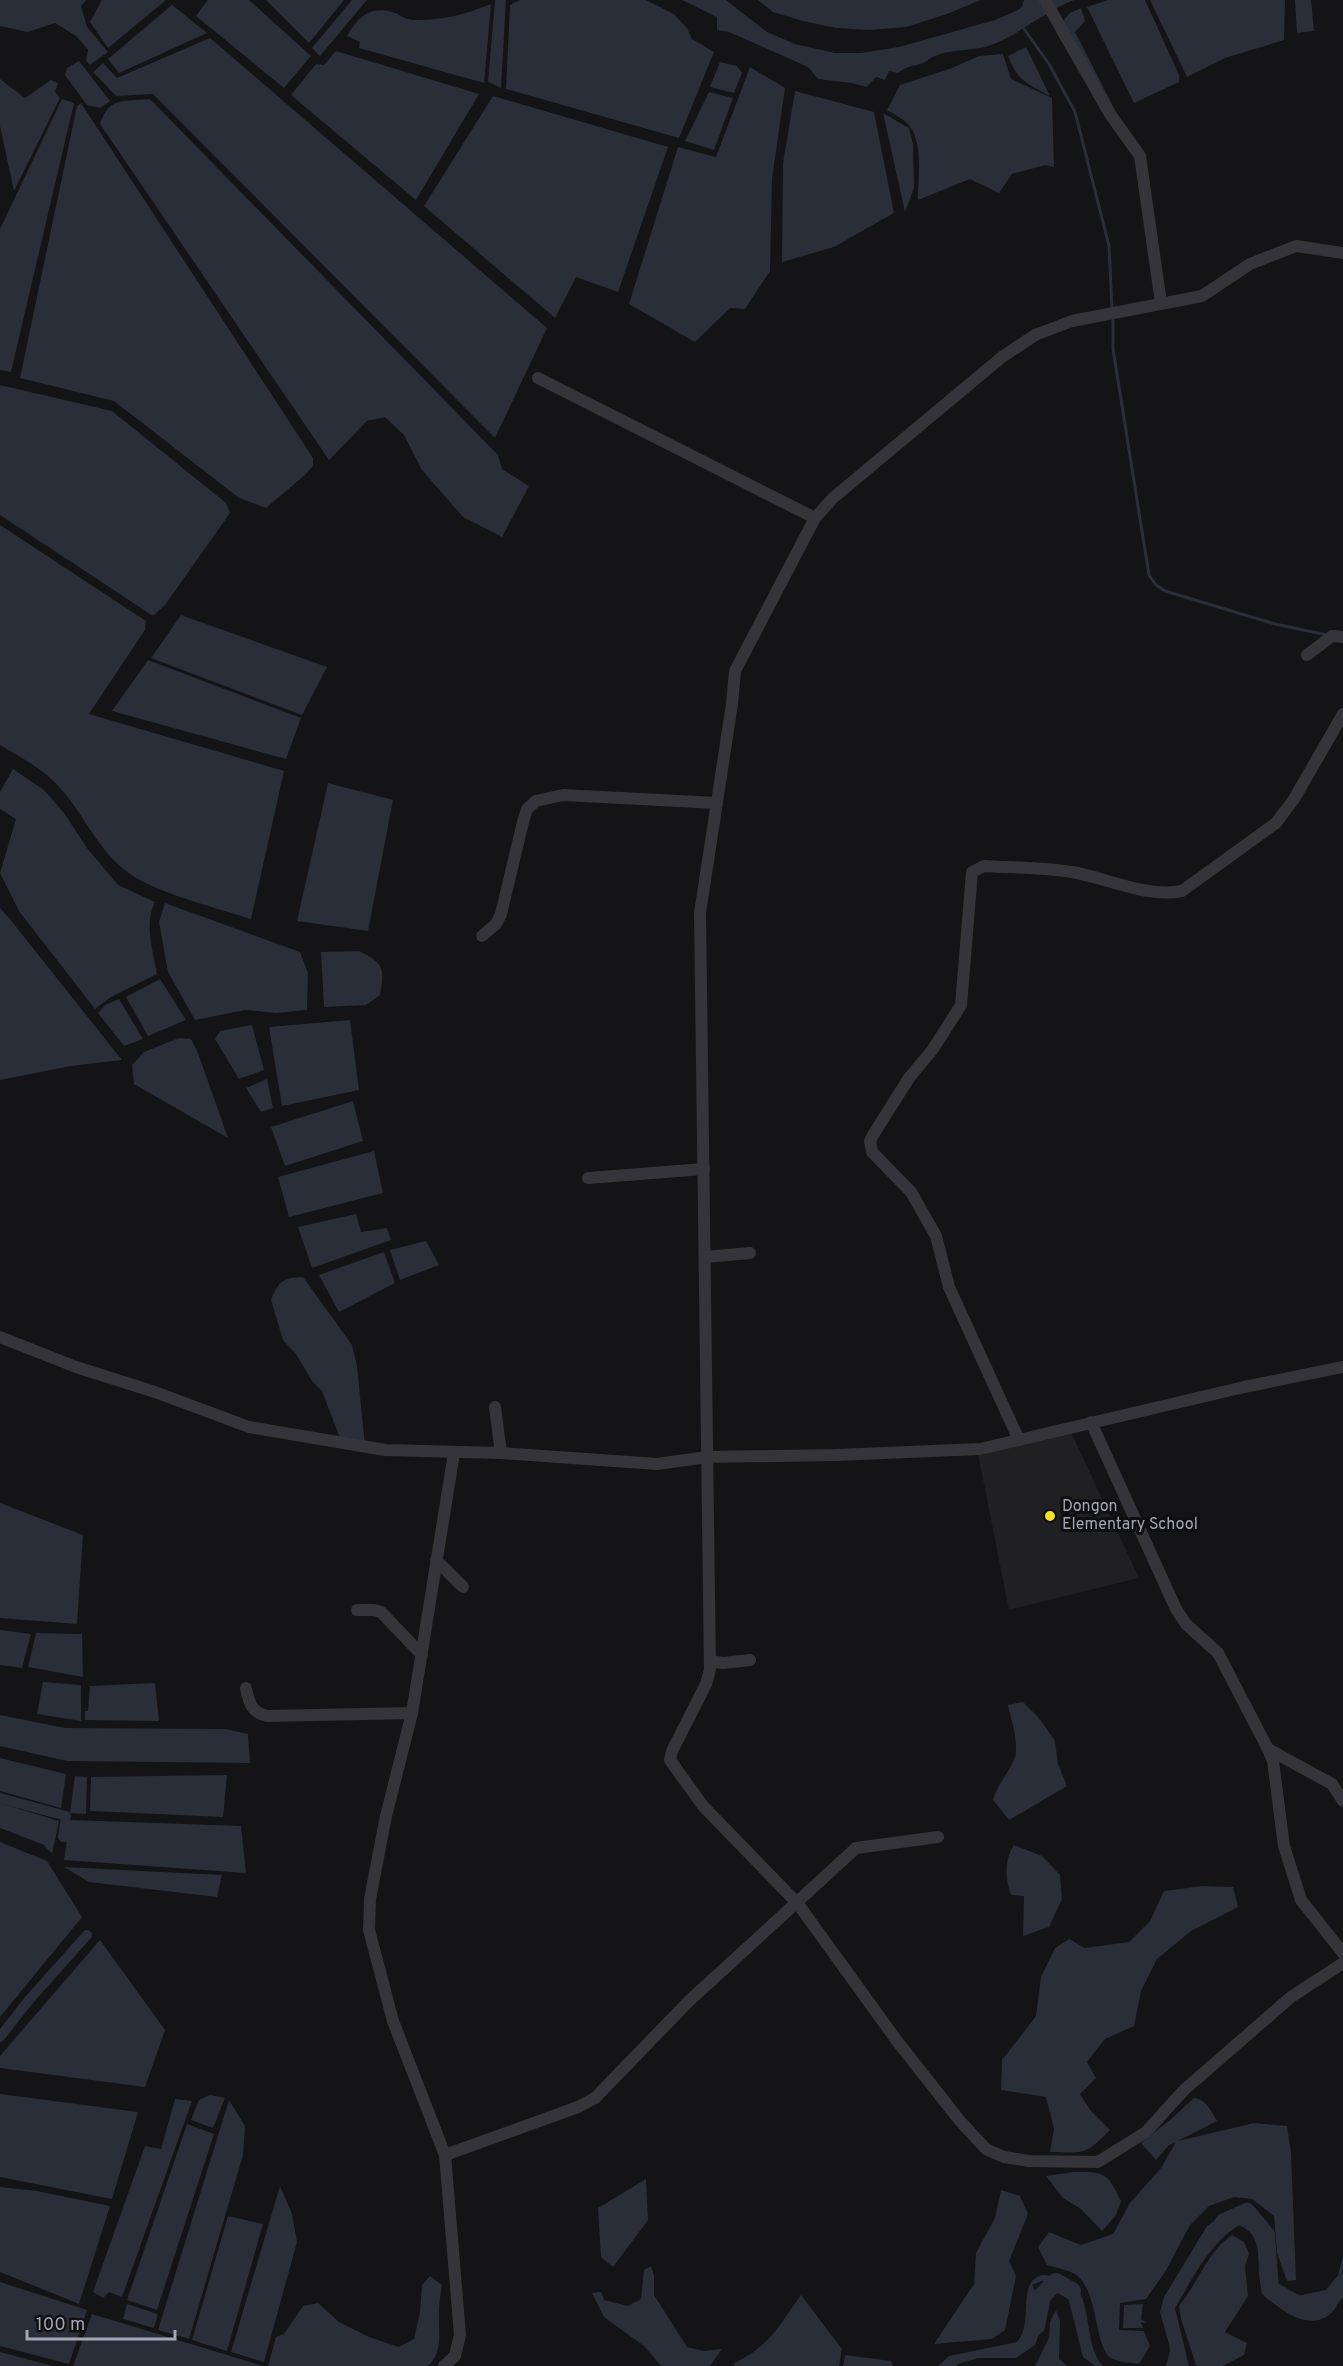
<svg xmlns="http://www.w3.org/2000/svg" width="1343" height="2366" font-family="Overpass,sans-serif">
<style>
.built{fill:#201f22}
.water{fill:#292e39}
.lines{fill:none;stroke-linecap:round;stroke-linejoin:round}
.stream{stroke:#292e39;stroke-width:3}
.canal{stroke:#292e39;stroke-width:10}
.river{stroke:#292e39;stroke-width:18}
.minor{stroke:#34343a;stroke-width:12}
.poi-dot{fill:#f7e029;stroke:#0f0e10;stroke-width:2}
.labels{text-anchor:middle;dominant-baseline:central;stroke-width:6;stroke-linejoin:round;paint-order:stroke}
.poi-label{font-size:16px;fill:#a4a6b6;stroke:#0f0e10;text-anchor:start}
</style>
<rect width="100%" height="100%" fill="#141315"/>
<path class="built" d="M 1070,1430 L 1139,1578 L 1009,1610 L 978,1454 Z"/>
<g class="water">
<path d="M 0,0 L 86,0 L 81,6 L 87,27 L 108,52 L 90,65 L 86,61 L 88,50 L 76,36 L 55,23 L 28,32 L 0,26 Z"/>
<path d="M 102,0 L 166,0 L 108,48 L 90,22 Z"/>
<path d="M 208,0 L 249,0 L 311,56 L 284,88 L 196,16 Z"/>
<path d="M 266,0 L 344,0 L 309,43 Z"/>
<path d="M 352,0 L 367,0 L 320,56 L 312,48 Z"/>
<path d="M 495,0 L 506,0 L 501,88 L 488,82 Z"/>
<path d="M 520,0 L 646,0 L 674,14 L 687,28 L 692,39 L 714,52 L 679,138 L 506,89 L 510,5 Z"/>
<path d="M 682,0 L 726,0 L 767,32 L 795,44 L 835,53 L 861,53 L 899,47 L 995,20 L 1016,11 L 1022,7 L 1024,0 L 1074,0 C 1042,12 1018,37 985,47 C 969,51 950,49 935,56 C 931,57 927,61 923,63 C 912,67 908,65 898,73 L 889,71 L 885,80 L 876,77 L 867,87 L 851,83 L 818,79 L 808,67 L 729,32 L 717,30 L 717,17 Z"/>
<path d="M 758,0 L 981,0 L 947,14 L 906,27 L 869,30 L 836,28 L 803,21 L 773,12 Z"/>
<path d="M 1108,0 L 1145,0 L 1179,75 L 1179,82 L 1134,103 L 1087,7 Z"/>
<path d="M 1150,0 L 1285,0 L 1284,40 L 1225,58 L 1187,77 Z"/>
<path d="M 1295,0 L 1311,0 L 1314,31 L 1297,33 Z"/>
<path d="M 491,4 L 484,83 L 359,48 L 360,42 L 347,36 C 357,19 369,5 392,12 C 400,14 405,20 414,20 C 445,20 463,15 491,4 Z"/>
<path d="M 172,5 L 207,33 L 119,73 L 108,59 Z"/>
<path d="M 1081,8 L 1085,21 L 1075,32 L 1117,114 L 1107,118 L 1055,30 L 1070,13 Z"/>
<path d="M 210,38 L 547,328 L 495,438 L 153,94 L 116,96 L 93,72 L 103,63 L 117,78 Z"/>
<path d="M 1026,47 L 1050,96 C 1028,84 1018,82 1008,56 Z"/>
<path d="M 336,51 L 479,94 L 416,200 L 291,95 L 316,64 L 324,65 Z"/>
<path d="M 1003,54 L 1011,79 L 1052,98 L 1054,167 L 1045,165 L 1012,174 L 999,193 L 970,179 L 918,200 C 918,178 923,147 911,128 C 906,120 895,115 887,110 L 900,85 L 952,68 L 979,56 Z"/>
<path d="M 79,61 L 110,101 L 100,108 L 87,105 L 65,75 L 67,68 Z"/>
<path d="M 720,62 L 737,66 L 742,73 L 734,93 L 710,87 Z"/>
<path d="M 750,67 L 785,88 L 772,179 L 770,271 L 745,309 L 730,308 L 695,342 L 629,304 L 678,147 L 716,157 Z"/>
<path d="M 0,79 L 25,98 L 51,80 L 58,83 L 55,92 L 60,98 L 14,191 L 0,126 Z"/>
<path d="M 795,91 L 874,112 L 894,213 L 834,247 L 782,262 L 783,163 Z"/>
<path d="M 709,92 L 733,98 L 714,150 L 685,141 Z"/>
<path d="M 493,96 L 668,147 L 618,292 L 576,277 L 555,318 L 424,206 Z"/>
<path d="M 62,99 L 74,103 L 11,372 L 0,370 L 0,229 Z"/>
<path d="M 150,99 L 498,455 L 502,469 L 529,486 L 502,537 L 463,517 L 422,470 L 404,435 L 385,417 L 367,421 L 329,460 L 100,124 C 109,96 124,102 150,99 Z"/>
<path d="M 81,103 L 313,458 L 313,466 L 306,474 L 266,508 L 239,498 L 114,401 L 20,378 L 77,106 Z"/>
<path d="M 883,113 L 909,128 L 913,144 L 914,188 L 905,212 Z"/>
<path d="M 0,385 L 112,411 L 226,503 L 230,513 L 165,605 L 153,616 L 0,515 Z"/>
<path d="M 0,525 L 146,621 L 145,630 L 89,714 L 284,771 L 251,919 C 217,908 152,892 126,871 C 94,847 80,804 50,778 C 36,765 16,755 0,745 Z"/>
<path d="M 181,615 L 327,667 L 302,715 L 151,658 Z"/>
<path d="M 148,660 L 301,718 L 286,759 L 112,711 Z"/>
<path d="M 13,769 L 44,790 L 64,813 L 87,848 L 118,885 L 155,902 C 144,924 153,951 157,974 L 111,997 L 95,1009 L 19,911 L 0,873 L 16,819 L 0,809 L 0,792 Z"/>
<path d="M 328,783 L 393,800 L 368,931 L 297,921 Z"/>
<path d="M 165,903 L 300,952 L 308,973 L 307,1010 L 276,1013 L 245,1010 L 195,1020 L 168,972 L 159,922 Z"/>
<path d="M 0,908 L 9,918 L 122,1060 L 71,1066 L 0,1080 Z"/>
<path d="M 359,951 C 384,963 385,969 380,995 L 366,1005 L 324,1007 L 321,952 Z"/>
<path d="M 160,979 L 186,1020 L 148,1036 L 126,997 Z"/>
<path d="M 119,999 L 143,1039 L 124,1046 L 98,1013 L 105,1005 Z"/>
<path d="M 350,1020 L 359,1090 L 282,1106 L 269,1027 Z"/>
<path d="M 252,1025 L 264,1070 L 239,1079 L 215,1039 L 220,1031 Z"/>
<path d="M 179,1038 L 191,1039 L 198,1053 L 228,1138 L 134,1084 L 132,1065 L 144,1052 Z"/>
<path d="M 267,1079 L 273,1108 L 261,1112 L 246,1088 Z"/>
<path d="M 353,1101 L 363,1141 L 285,1166 L 271,1127 Z"/>
<path d="M 374,1151 L 383,1193 L 289,1217 L 278,1177 Z"/>
<path d="M 356,1214 L 361,1232 L 387,1228 L 391,1240 L 312,1268 L 298,1227 Z"/>
<path d="M 426,1241 L 439,1265 L 400,1280 L 390,1250 Z"/>
<path d="M 384,1252 L 395,1283 L 339,1312 L 319,1275 Z"/>
<path d="M 303,1277 L 352,1345 L 357,1366 L 365,1446 L 340,1438 L 322,1391 L 312,1381 L 296,1354 L 283,1340 L 271,1300 C 279,1281 282,1278 303,1277 Z"/>
<path d="M 0,1503 L 83,1535 L 77,1624 L 0,1618 Z"/>
<path d="M 0,1630 L 31,1634 L 22,1668 L 0,1665 Z"/>
<path d="M 36,1633 L 82,1634 L 83,1677 L 28,1667 Z"/>
<path d="M 43,1682 L 81,1685 L 81,1721 L 37,1714 Z"/>
<path d="M 155,1683 L 159,1721 L 85,1720 L 85,1711 L 88,1711 L 90,1686 Z"/>
<path d="M 1023,1702 L 1039,1718 L 1055,1741 L 1058,1764 L 1067,1786 L 1009,1820 L 993,1800 C 997,1784 1010,1772 1015,1757 C 1019,1742 1011,1720 1008,1705 Z"/>
<path d="M 0,1715 L 65,1728 L 225,1729 L 248,1734 L 250,1763 L 67,1761 L 0,1746 Z"/>
<path d="M 0,1758 L 66,1774 L 61,1808 L 0,1791 Z"/>
<path d="M 227,1775 L 223,1817 L 90,1811 L 91,1777 Z"/>
<path d="M 75,1776 L 87,1777 L 86,1814 L 70,1813 Z"/>
<path d="M 0,1803 L 59,1821 L 52,1854 L 44,1845 L 0,1828 Z"/>
<path d="M 70,1820 L 241,1826 L 246,1873 L 64,1860 Z"/>
<path d="M 0,1842 L 47,1861 L 82,1917 L 0,2017 Z"/>
<path d="M 1014,1845 L 1042,1856 L 1060,1875 L 1062,1899 L 1049,1927 L 1023,1936 L 1024,1896 L 1011,1895 C 1005,1879 1004,1860 1014,1845 Z"/>
<path d="M 64,1867 L 222,1875 L 217,1897 L 89,1882 Z"/>
<path d="M 1202,1886 L 1233,1887 L 1238,1907 L 1191,1931 L 1157,1959 L 1141,1991 L 1134,2026 L 1105,2039 L 1087,2062 L 1096,2078 L 1080,2094 L 1091,2111 L 1110,2130 C 1085,2155 1086,2153 1050,2152 L 1054,2129 L 1046,2097 L 1001,2090 L 1002,2060 L 1036,2016 L 1041,1977 L 1055,1948 L 1069,1939 L 1085,1948 L 1129,1942 L 1150,1921 L 1164,1891 Z"/>
<path d="M 100,1940 L 165,2030 L 145,2087 L 0,2068 L 0,2056 Z"/>
<path d="M 0,2094 L 138,2112 L 112,2199 L 0,2177 Z"/>
<path d="M 210,2095 L 225,2098 L 213,2128 L 191,2120 L 199,2100 Z"/>
<path d="M 1194,2098 C 1206,2099 1211,2111 1217,2121 L 1178,2141 L 1254,2123 L 1287,2126 L 1291,2153 L 1296,2280 L 1287,2281 L 1277,2253 L 1274,2216 L 1252,2199 L 1234,2197 L 1209,2206 L 1190,2225 L 1165,2272 L 1146,2299 L 1120,2303 L 1119,2330 L 1144,2331 L 1150,2346 L 1139,2364 C 1131,2363 1118,2362 1111,2358 C 1094,2346 1099,2296 1078,2276 C 1071,2270 1056,2268 1047,2265 L 1038,2247 L 1049,2232 L 1081,2245 L 1113,2234 L 1130,2203 L 1161,2168 L 1176,2142 L 1169,2145 L 1156,2160 L 1141,2143 L 1170,2120 Z"/>
<path d="M 175,2099 L 192,2101 L 122,2297 L 109,2292 L 103,2298 L 93,2292 L 145,2146 L 161,2149 Z"/>
<path d="M 229,2100 L 245,2126 L 243,2155 L 189,2339 L 158,2330 Z"/>
<path d="M 187,2124 L 214,2134 L 157,2310 L 127,2300 Z"/>
<path d="M 1074,2172 C 1107,2172 1107,2173 1121,2201 L 1116,2215 L 1102,2231 L 1081,2209 L 1063,2198 L 1046,2176 Z"/>
<path d="M 646,2179 L 648,2220 L 613,2267 L 601,2257 L 598,2208 Z"/>
<path d="M 280,2186 L 292,2214 L 297,2242 L 264,2362 L 231,2352 Z"/>
<path d="M 0,2187 L 37,2191 L 110,2206 L 79,2304 L 0,2272 Z"/>
<path d="M 1001,2190 L 1020,2196 L 1028,2214 L 1009,2261 L 1016,2276 L 1005,2330 L 992,2339 L 934,2344 L 974,2284 L 976,2253 L 995,2218 Z"/>
<path d="M 1235,2212 C 1246,2219 1256,2226 1262,2237 C 1266,2244 1265,2253 1265,2260 C 1267,2291 1280,2311 1314,2310 L 1324,2295 L 1336,2283 L 1343,2256 C 1343,2273 1343,2291 1337,2306 C 1320,2331 1296,2320 1277,2306 C 1272,2302 1266,2299 1264,2294 C 1252,2270 1269,2238 1239,2225 C 1209,2244 1193,2278 1175,2308 L 1189,2366 L 1166,2366 L 1170,2351 L 1169,2344 L 1160,2312 L 1164,2297 L 1207,2226 L 1223,2215 Z"/>
<path d="M 228,2216 L 263,2224 L 227,2351 L 192,2340 Z"/>
<path d="M 1232,2235 L 1244,2242 L 1249,2254 L 1245,2266 L 1248,2296 L 1225,2332 L 1247,2343 L 1244,2355 L 1223,2366 L 1198,2366 L 1196,2365 L 1181,2319 L 1179,2306 C 1198,2283 1207,2252 1232,2235 Z"/>
<path d="M 651,2266 L 654,2276 L 654,2295 L 687,2347 L 704,2351 L 722,2349 L 710,2366 L 661,2366 L 644,2346 L 604,2317 L 592,2293 L 601,2292 L 604,2300 L 628,2306 L 641,2299 L 644,2270 Z"/>
<path d="M 1043,2275 C 1104,2277 1076,2336 1103,2366 L 1095,2366 L 1083,2357 L 1068,2297 L 1062,2290 L 1042,2281 L 1032,2285 L 1044,2308 L 1044,2319 L 1035,2345 L 1016,2358 L 978,2358 L 958,2364 L 957,2366 L 938,2366 L 949,2356 L 1017,2342 C 1035,2322 1015,2281 1043,2275 Z"/>
<path d="M 430,2276 L 442,2285 C 441,2293 439,2302 439,2310 C 438,2330 444,2351 428,2366 L 268,2366 L 276,2337 L 284,2334 L 303,2306 L 318,2303 L 339,2322 L 369,2337 L 399,2347 L 414,2339 L 420,2312 L 422,2285 Z"/>
<path d="M 0,2282 L 87,2310 L 69,2364 L 0,2346 Z"/>
<path d="M 801,2295 L 842,2349 L 839,2366 L 735,2366 L 733,2364 C 771,2345 777,2328 801,2295 Z"/>
<path d="M 127,2304 L 158,2314 L 154,2328 L 123,2319 Z"/>
<path d="M 1143,2304 L 1141,2319 L 1147,2323 L 1141,2322 L 1143,2328 L 1123,2328 L 1124,2305 Z"/>
<path d="M 1056,2310 L 1060,2321 L 1059,2359 L 1067,2366 L 1035,2366 L 1049,2338 L 1050,2322 Z"/>
<path d="M 92,2314 L 263,2366 L 73,2366 Z"/>
<path d="M 0,2352 L 53,2366 L 0,2366 Z"/>
<path d="M 845,2355 L 891,2361 L 893,2366 L 843,2366 Z"/>
</g>
<g class="lines">
<g class="stream">
<path d="M 1022,26 L 1049,64 L 1075,112 L 1109,246 L 1112,309"/>
<path d="M 1113,316 L 1113,349 L 1149,575 L 1156,585 L 1165,591 L 1275,624 L 1327,635"/>
</g>
<g class="canal">
<path d="M 0,1798 L 66,1816 L 63,1837 L 79,1839"/>
<path d="M 0,2037 L 29,2000 L 87,1935"/>
</g>
<g class="river">
<path d="M 1221,2227 L 1224,2222 L 1247,2212 L 1266,2235 L 1270,2289 L 1298,2305 L 1331,2298 L 1343,2283"/>
<path d="M 1036,2326 L 1042,2296 L 1056,2282 L 1072,2291"/>
</g>
<g class="minor">
<path d="M 1045,0 L 1110,114 L 1140,156 L 1161,303"/>
<path d="M 1343,253 L 1296,246 L 1250,264 L 1202,296 L 1072,321 L 1035,335 L 1002,357 L 833,498 L 815,518 L 735,671 L 732,704 L 700,913 L 710,1670 L 706,1684 L 672,1751 L 670,1760 L 703,1806 L 798,1904 L 897,2041 L 960,2121 L 986,2149 L 1004,2157 L 1029,2161 L 1098,2162 L 1146,2132 L 1184,2090 L 1291,1997 L 1343,1963"/>
<path d="M 538,378 L 815,518"/>
<path d="M 1307,655 L 1332,636 L 1343,637"/>
<path d="M 482,936 L 496,924 L 501,914 L 523,822 L 527,809 L 536,801 L 563,795 L 717,803"/>
<path d="M 588,1178 L 704,1169"/>
<path d="M 705,1257 L 750,1253"/>
<path d="M 0,1337 L 76,1367 L 155,1392 L 249,1427 L 385,1450 L 501,1453 L 657,1464 L 707,1457 L 837,1455 L 980,1449 L 1244,1387 L 1343,1367"/>
<path d="M 495,1407 L 501,1453"/>
<path d="M 1091,1422 L 1176,1609 L 1186,1624 L 1218,1653 L 1268,1749 L 1273,1761 L 1284,1846 L 1301,1900 L 1343,1953"/>
<path d="M 1019,1440 L 949,1287 L 936,1236 L 911,1192 L 872,1152 L 870,1141 L 873,1135 L 909,1078 L 933,1049 L 961,1005 L 972,872 L 984,866 C 1013,868 1044,867 1072,872 C 1107,878 1146,898 1182,891 L 1276,823 L 1294,799 L 1343,714"/>
<path d="M 436,1560 L 463,1587"/>
<path d="M 357,1610 L 374,1610 L 381,1612 L 422,1655"/>
<path d="M 710,1661 L 723,1663 L 750,1660"/>
<path d="M 246,1688 C 249,1703 251,1712 267,1716 L 412,1713"/>
<path d="M 1268,1749 L 1332,1784 L 1343,1801"/>
<path d="M 445,2155 L 578,2107 L 595,2098 L 689,2001 L 856,1848 L 938,1837"/>
<path d="M 444,2366 L 455,2356 L 460,2335 L 445,2155 L 393,2021 L 369,1930 L 370,1899 L 386,1816 L 412,1713 L 454,1453"/>
</g>
</g>
<circle class="poi-dot" cx="1050" cy="1516" r="6"/>
<g class="labels">
<g class="poi-label">
<text x="1062" y="1507">Dongon<tspan x="1062" dy="18">Elementary School</tspan></text>
</g>
</g>
<path d="M27 2330v9h148v-9" fill="none" stroke="#a4a6b6" stroke-width="3"/>
<text x="36" y="2330" font-size="18" fill="#a4a6b6" stroke="#0f0e10" stroke-width="4.5" paint-order="stroke">100 m</text>
</svg>
